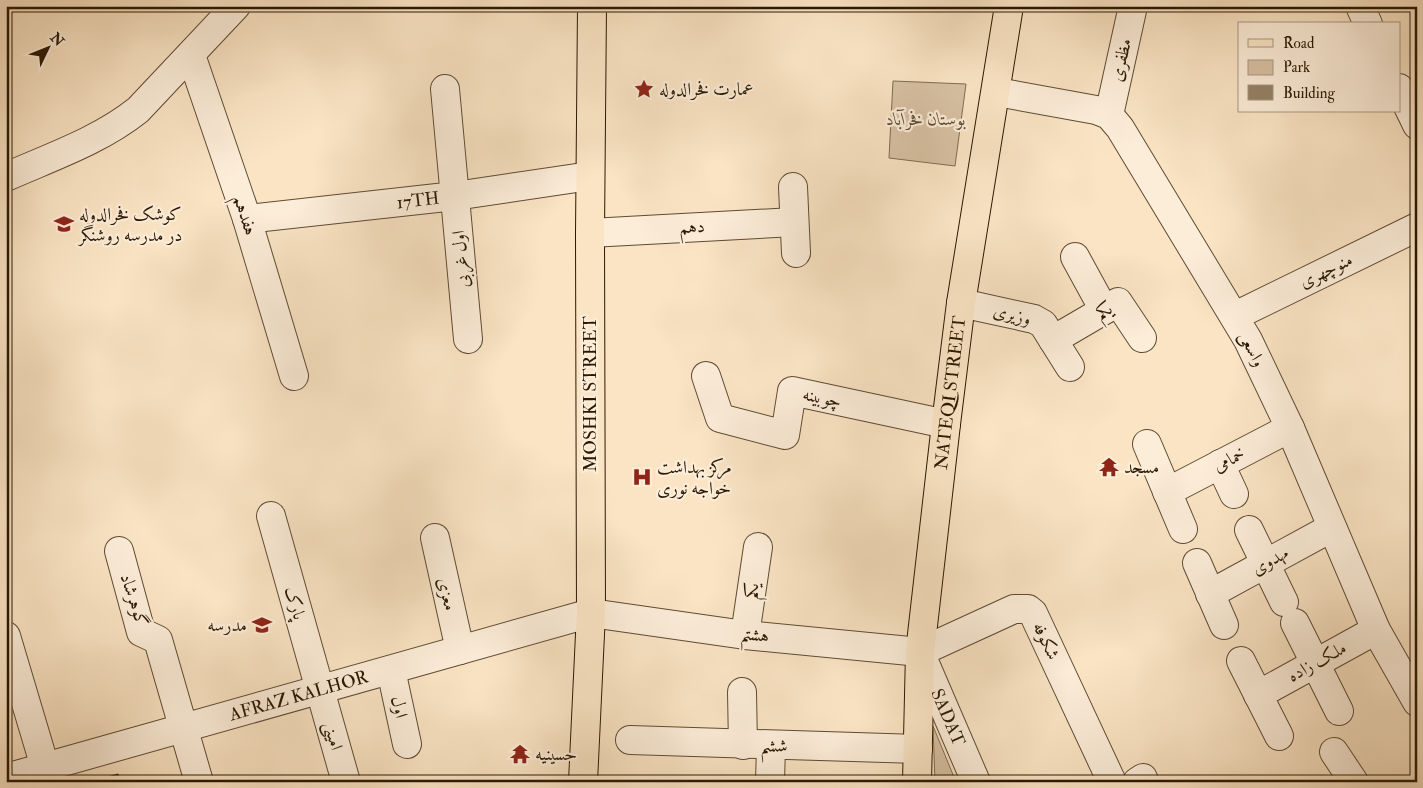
<svg xmlns="http://www.w3.org/2000/svg" width="1423" height="788" font-family="'IM FELL Double Pica',Amiri,serif">
<style>
.green{fill:#d7c1a3;stroke:#806c52}
.building{fill:#968267;stroke:#2a1802}
.lines{fill:none;stroke-linecap:round;stroke-linejoin:round}
.minor-casing{stroke:#5e4b32;stroke-width:30}
.major-casing{stroke:#2a1802;stroke-width:30}
.minor{stroke:#fcedd9;stroke-width:28}
.major{stroke:#fae4c4;stroke-width:28}
.labels{text-anchor:middle;dominant-baseline:central;stroke-width:4.5;stroke-linejoin:round;paint-order:stroke}
.street-label{font-size:18px;fill:#2a1802;stroke:#fcedd9}
.poi-label{font-size:18px;fill:#2a1802;stroke:#fcedd9;text-anchor:start}
.park-label{font-size:18px;font-style:italic;fill:#5e4b32;stroke:#fcedd9}
</style>
<rect width="100%" height="100%" fill="#fae4c4"/>
<filter id="stains"><feTurbulence type="fractalNoise" baseFrequency=".004" numOctaves="4"/><feColorMatrix values="0 0 0 0 .2 0 0 0 0 .09 0 0 0 0 .02 0 0 0 .5 -.17"/></filter>
<radialGradient id="worn" r=".72"><stop offset=".6" stop-color="#630" stop-opacity="0"/><stop offset="1" stop-color="#630" stop-opacity=".3"/></radialGradient>
<g class="green">
<path d="M 893,81 L 966,84 L 955,166 L 889,158 Z"/>
<path d="M 933,726 L 956,782 L 935,782 Z"/>
</g>
<path class="building" d="M 118,774 L 120,782 L 93,781 Z"/>
<g class="lines">
<defs>
<g id="minor">
<path d="M 1360,6 L 1368,24"/>
<path d="M 191,55 L 247,219 L 294,376"/>
<path d="M 1399,88 L 1417,125"/>
<path d="M 445,89 L 468,339"/>
<path d="M 997,92 L 1096,110 L 1109,115 L 1120,128 L 1248,340 L 1290,428 L 1376,630 L 1417,702"/>
<path d="M 1109,115 L 1133,6"/>
<path d="M 6,177 C 51,157 99,141 138,110 L 236,6"/>
<path d="M 793,187 L 796,253"/>
<path id="s1" d="M 247,219 L 455,196 L 590,176"/>
<path d="M 590,233 L 794,222"/>
<path d="M 1075,257 L 1104,310"/>
<path d="M 961,303 L 1034,319 L 1043,324 L 1070,367"/>
<path d="M 1235,316 L 1417,227"/>
<path d="M 1053,340 L 1118,302 L 1142,338"/>
<path d="M 706,376 L 720,418 L 785,435 L 792,391 L 946,424"/>
<path d="M 1147,444 L 1183,529"/>
<path d="M 1220,464 L 1234,494"/>
<path d="M 1167,492 L 1290,428"/>
<path d="M 271,516 L 346,782"/>
<path d="M 1249,530 L 1284,602"/>
<path d="M 435,538 L 460,650"/>
<path d="M 119,551 L 141,632 L 158,640 L 199,782"/>
<path d="M 1197,563 L 1224,625"/>
<path d="M 1210,594 L 1331,528"/>
<path d="M 1295,623 L 1339,711"/>
<path d="M 745,635 L 758,547"/>
<path d="M 6,636 L 45,767"/>
<path d="M 920,652 L 1014,609 L 1028,609 L 1033,613 L 1112,782"/>
<path id="s2" d="M 920,652 L 976,782"/>
<path d="M 1241,661 L 1279,736"/>
<path d="M 391,670 L 407,744"/>
<path d="M 742,692 L 743,745"/>
<path d="M 1258,695 L 1376,630"/>
<path d="M 630,740 L 918,749"/>
<path d="M 1334,752 L 1354,782"/>
<path id="s3" d="M 6,778 L 591,613 L 745,635 L 920,652"/>
<path d="M 770,782 L 771,746"/>
<path d="M 1137,782 L 1143,778"/>
</g>
<g id="major">
<path d="M 583,782 L 591,613 L 590,233 L 592,6"/>
<path id="s4" d="M 917,782 L 920,652 L 946,424 L 961,303 L 1009,6"/>
</g>
</defs>
<use href="#minor" class="minor-casing"/>
<use href="#major" class="major-casing"/>
<use href="#minor" class="minor"/>
<use href="#major" class="major"/>
</g>
<defs>
<symbol id="sight-bare" viewBox="-9 -9 18 18"><path d="M0-6L1.8-2.2L6-1.7L2.9 1.2L3.7 5.4L0 3.3L-3.7 5.4L-2.9 1.2L-6-1.7L-1.8-2.2Z" fill="#8f2418" stroke="#fcedd9" stroke-width="2.5" paint-order="stroke"/></symbol>
<symbol id="school-bare" viewBox="-9 -9 18 18"><path d="M0-5L7-2L0 1L-7-2ZM-4 1L0 2.5L4 1V4Q0 6-4 4Z" fill="#8f2418" stroke="#fcedd9" stroke-width="2.5" paint-order="stroke"/></symbol>
<symbol id="temple-bare" viewBox="-9 -9 18 18"><path d="M0-6L5-2H3V0L6.5 2.5H4V6H1.5V3h-3V6H-4V2.5H-6.5L-3 0V-2H-5Z" fill="#8f2418" stroke="#fcedd9" stroke-width="2.5" paint-order="stroke"/></symbol>
<symbol id="hospital-bare" viewBox="-9 -9 18 18"><path d="M-5-5h3v3.5h4V-5h3V5h-3V1.5h-4V5h-3Z" fill="#8f2418" stroke="#fcedd9" stroke-width="2.5" paint-order="stroke"/></symbol>
</defs>
<g fill-rule="evenodd">
<use href="#sight-bare" x="630" y="75" width="28" height="28"/>
<use href="#school-bare" x="50" y="210" width="28" height="28"/>
<use href="#temple-bare" x="1095" y="453" width="28" height="28"/>
<use href="#hospital-bare" x="628" y="463" width="28" height="28"/>
<use href="#school-bare" x="248" y="611" width="28" height="28"/>
<use href="#temple-bare" x="506" y="740" width="28" height="28"/>
</g>
<g class="labels">
<g class="street-label">
<text transform="translate(1121 60) rotate(-77)">مظفری</text>
<text stroke="none"><textPath href="#s1" startOffset="172">17TH</textPath></text>
<text transform="translate(245 215) rotate(72)">هفدهم</text>
<text transform="translate(692 227) rotate(-3)">دهم</text>
<text transform="translate(461 259) rotate(-95)">اول غربی</text>
<text transform="translate(1326 271) rotate(-26)">منوچهری</text>
<text transform="translate(1104 311) rotate(-29)">یکم</text>
<text transform="translate(1012 315) rotate(14)">وزیری</text>
<text transform="translate(1252 349) rotate(63)">واسعی</text>
<text stroke="none"><textPath href="#s4" startOffset="391">NATEQI STREET</textPath></text>
<text transform="translate(590 394) rotate(-90)">MOSHKI STREET</text>
<text transform="translate(822 398) rotate(12)">چوبینه</text>
<text transform="translate(1229 460) rotate(-27)">خمامی</text>
<text transform="translate(1270 561) rotate(-29)">مهدوی</text>
<text transform="translate(752 591) rotate(-82)">یکم</text>
<text transform="translate(447 594) rotate(77)">معزی</text>
<text transform="translate(134 600) rotate(72)">گوهرشاد</text>
<text transform="translate(295 603) rotate(74)">پارک</text>
<text transform="translate(755 635) rotate(6)">هشتم</text>
<text transform="translate(1046 641) rotate(65)">شکوفه</text>
<text transform="translate(1317 662) rotate(-29)">ملک زاده</text>
<text stroke="none"><textPath href="#s3" startOffset="304">AFRAZ KALHOR</textPath></text>
<text transform="translate(399 707) rotate(77)">اول</text>
<text stroke="none"><textPath href="#s2" startOffset="71">SADAT</textPath></text>
<text transform="translate(333 736) rotate(74)">امینی</text>
<text transform="translate(774 746) rotate(1)">ششم</text>
</g>
<g class="poi-label">
<text x="659" y="89">عمارت فخرالدوله</text>
<text x="79" y="214">کوشک فخرالدوله<tspan x="79" dy="21">در مدرسه روشنگر</tspan></text>
<text x="657" y="467">مرکز بهداشت<tspan x="657" dy="21">خواجه نوری</tspan></text>
<text x="1124" y="467">مسجد</text>
<text x="247" y="625" text-anchor="end">مدرسه</text>
<text x="535" y="754">حسینیه</text>
</g>
<g class="park-label">
<text x="926" y="119">بوستان فخرآباد</text>
</g>
</g>
<rect width="1423" height="788" fill="none" stroke="#fae4c4" stroke-width="25"/>
<rect x="8" y="8" width="1408" height="773" fill="none" stroke="#2a1802" stroke-width="2.5"/>
<rect x="12" y="12" width="1398" height="763" fill="none" stroke="#2a1802"/>
<rect x="1238" y="22" width="162" height="90" fill="#fcedd9" stroke="#a89883"/>
<rect x="1248" y="39" width="25" height="8" fill="#fae4c4" stroke="#a89883"/>
<text x="1283" y="48" font-size="15" fill="#2a1802">Road</text>
<rect x="1248" y="60" width="25" height="15" fill="#d7c1a3" stroke="#a89883"/>
<text x="1283" y="72" font-size="15" fill="#2a1802">Park</text>
<rect x="1248" y="85" width="25" height="15" fill="#968267" stroke="#a89883"/>
<text x="1283" y="98" font-size="15" fill="#2a1802">Building</text>
<g transform="translate(48 48) rotate(47)" stroke="#fcedd9" stroke-width="4" paint-order="stroke">
<path d="M0-4L9 19L0 12L-9 19Z" fill="#2a1802"/>
<text y="-8" font-size="14" font-weight="bold" text-anchor="middle" fill="#2a1802">N</text>
</g>
<rect width="100%" height="100%" filter="url(#stains)"/>
<rect width="100%" height="100%" fill="url(#worn)"/>
</svg>
